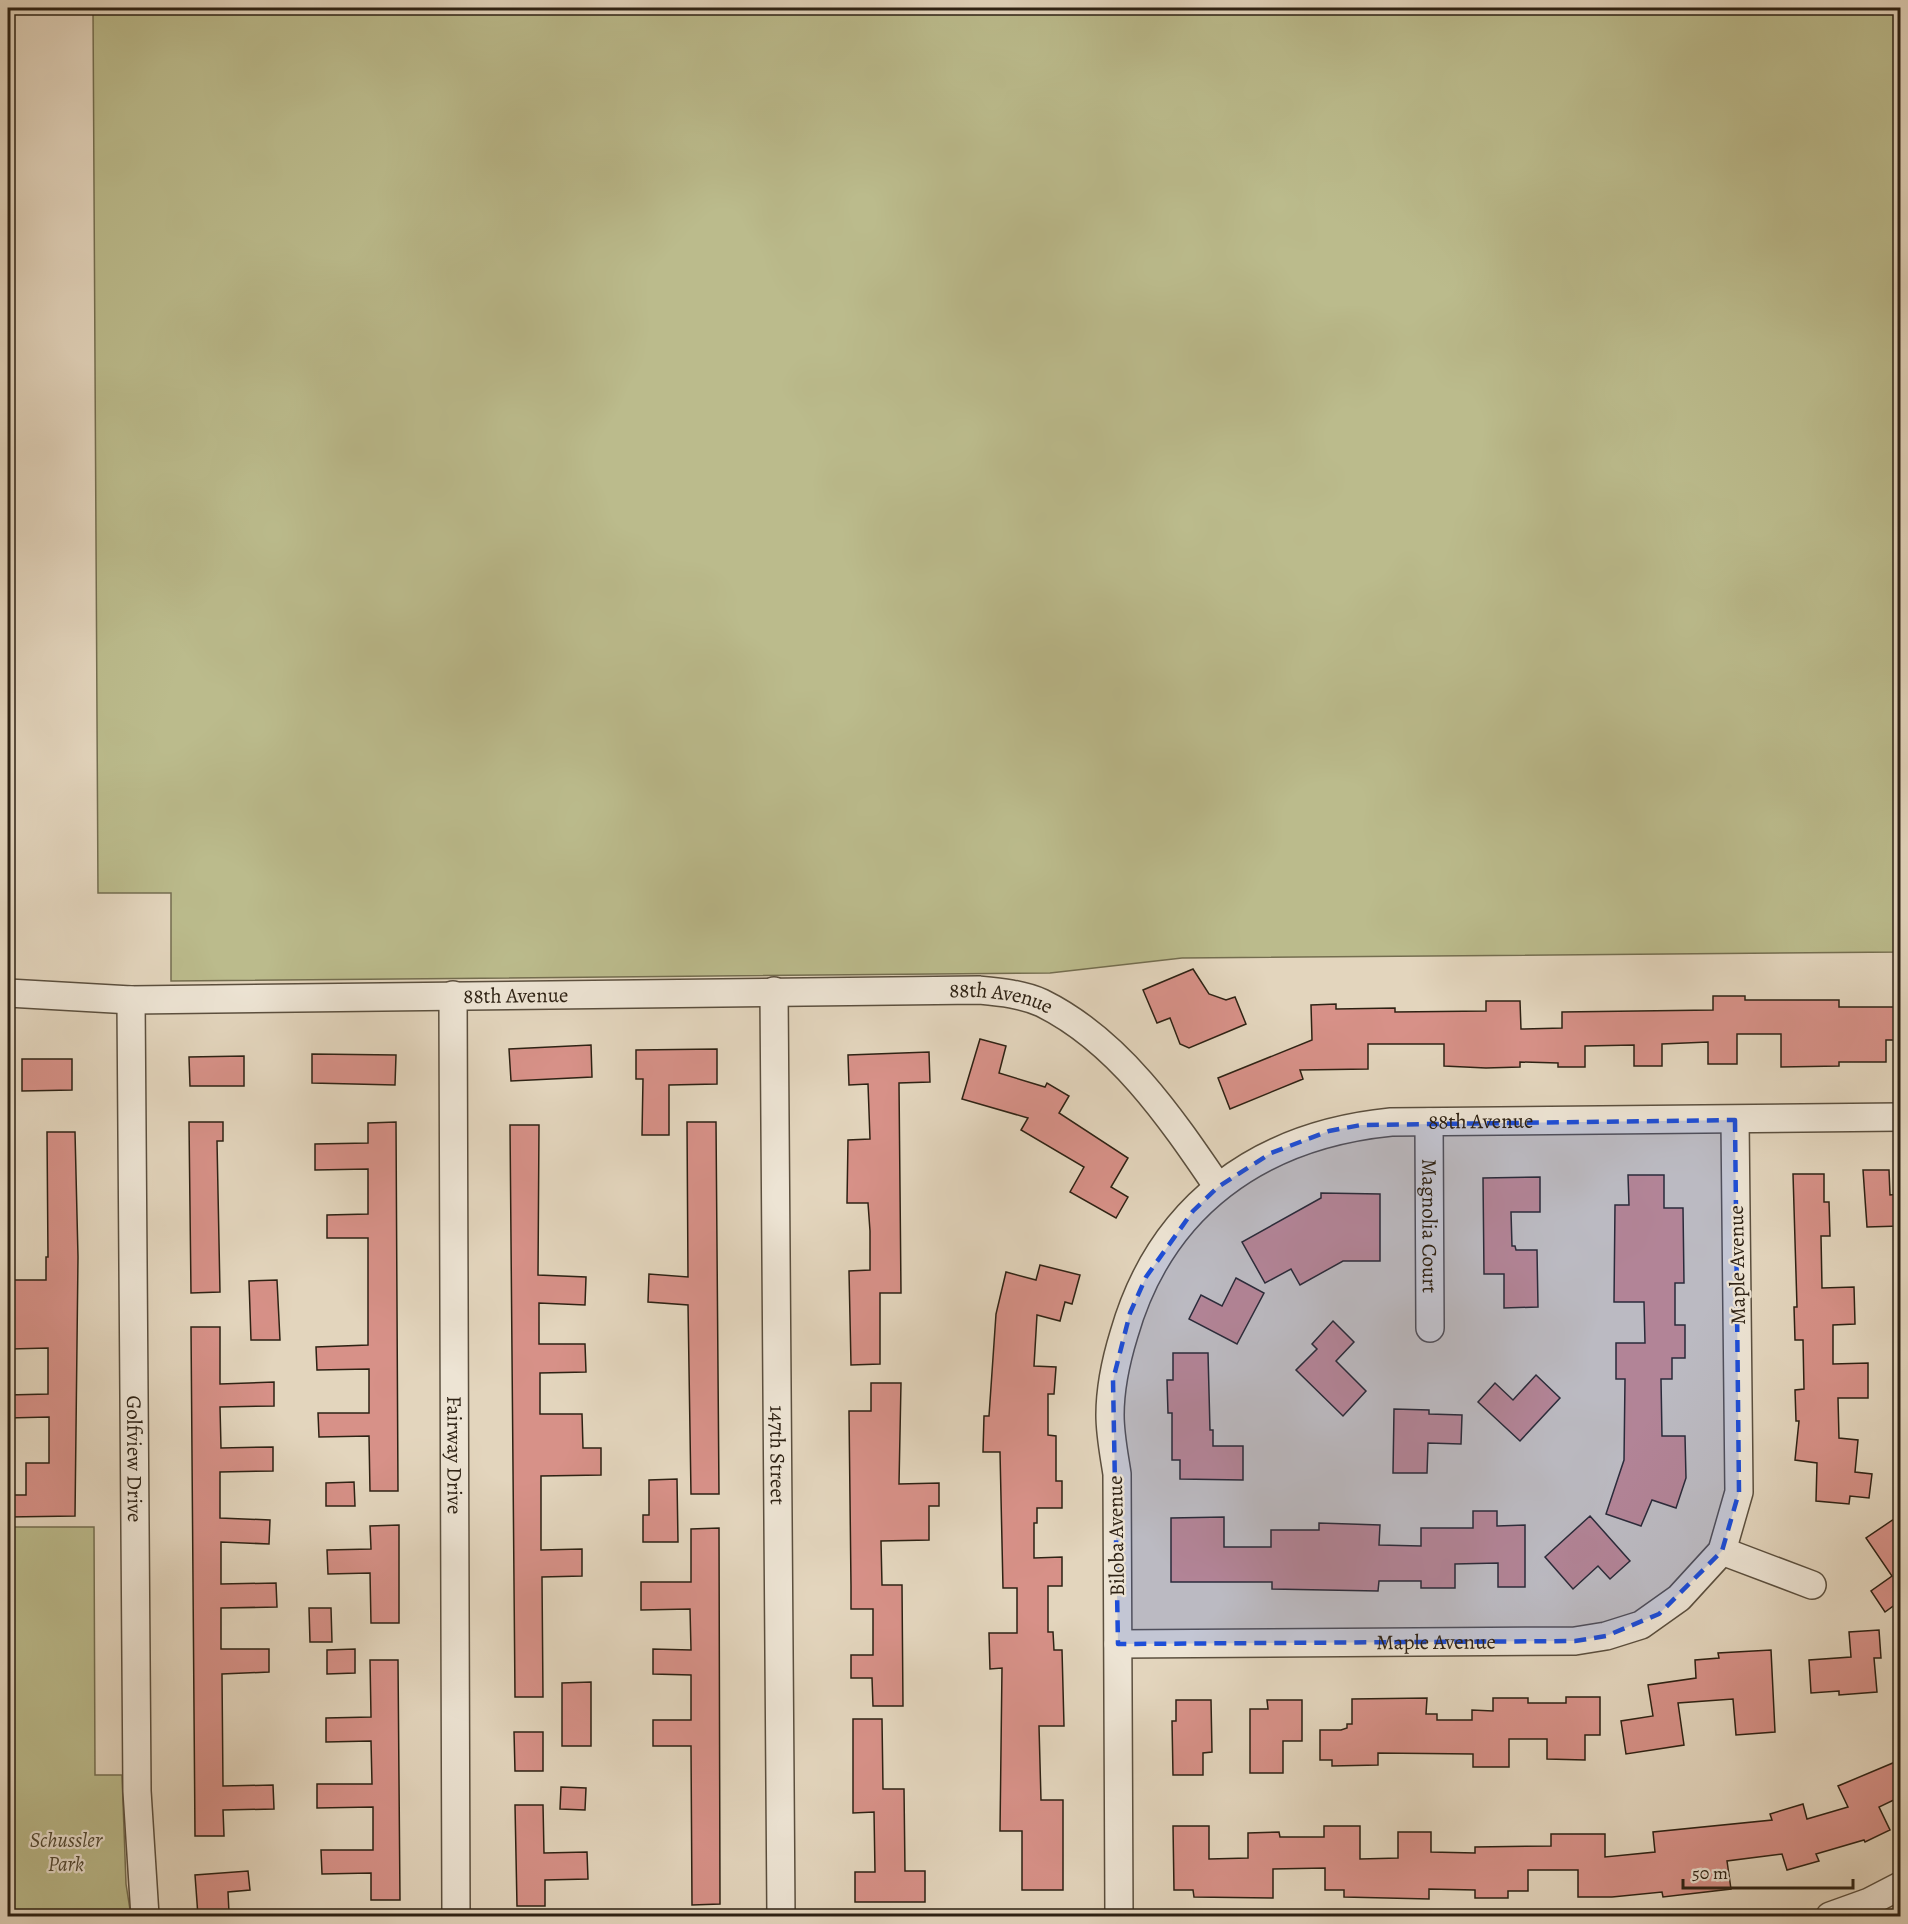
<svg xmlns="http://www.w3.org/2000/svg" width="1908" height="1924" font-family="Alegreya,serif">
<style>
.green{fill:#bbbb8c;stroke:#746e50;stroke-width:1.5}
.building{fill:#d79188;stroke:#2e2214;stroke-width:1.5}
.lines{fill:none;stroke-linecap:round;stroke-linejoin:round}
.minor-casing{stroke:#5b4f3e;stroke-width:30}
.minor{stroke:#ede4d4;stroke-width:27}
.marked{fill:#1d4ed8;fill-opacity:0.2;stroke:#1d4ed8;stroke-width:4.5;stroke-dasharray:12 8;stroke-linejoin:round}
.labels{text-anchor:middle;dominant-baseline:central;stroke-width:4.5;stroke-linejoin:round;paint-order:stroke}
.street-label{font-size:21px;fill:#2e2214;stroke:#ede4d4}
.park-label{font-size:21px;font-style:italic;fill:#514832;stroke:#ede4d4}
</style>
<rect width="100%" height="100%" fill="#e3d5bd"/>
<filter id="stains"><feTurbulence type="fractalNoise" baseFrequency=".00333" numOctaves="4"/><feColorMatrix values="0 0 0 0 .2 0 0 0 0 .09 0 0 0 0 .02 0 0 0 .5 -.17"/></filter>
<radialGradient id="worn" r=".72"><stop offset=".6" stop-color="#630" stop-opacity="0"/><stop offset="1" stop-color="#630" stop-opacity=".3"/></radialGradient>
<g class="green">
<path d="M 93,8 L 1900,8 L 1900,952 L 1182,958 L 1050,973 L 171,981 L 171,893 L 98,893 Z"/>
<path d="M 8,1527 L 94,1527 L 95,1775 L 122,1775 L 126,1884 L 131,1916 L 8,1916 Z"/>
</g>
<g class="building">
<path d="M 1193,969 L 1209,994 L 1226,1000 L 1235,997 L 1246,1024 L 1189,1048 L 1180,1044 L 1170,1018 L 1157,1023 L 1143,990 Z"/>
<path d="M 1713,996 L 1745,996 L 1745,1000 L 1839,1000 L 1839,1007 L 1900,1007 L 1900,1040 L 1886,1040 L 1886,1062 L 1839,1062 L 1839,1066 L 1781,1067 L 1781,1034 L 1737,1034 L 1737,1064 L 1708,1064 L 1708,1042 L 1662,1044 L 1662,1066 L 1634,1066 L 1634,1045 L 1585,1046 L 1585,1067 L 1558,1067 L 1558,1063 L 1520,1062 L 1520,1067 L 1486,1068 L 1444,1066 L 1444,1044 L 1368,1044 L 1368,1069 L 1300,1070 L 1303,1079 L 1230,1109 L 1218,1078 L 1312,1040 L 1311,1005 L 1336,1004 L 1336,1009 L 1395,1008 L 1395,1012 L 1486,1011 L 1486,1001 L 1520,1001 L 1521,1029 L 1562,1028 L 1562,1012 L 1713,1010 Z"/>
<path d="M 980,1039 L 1006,1046 L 999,1073 L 1045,1087 L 1047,1083 L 1069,1096 L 1059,1113 L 1128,1158 L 1111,1187 L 1128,1197 L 1116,1218 L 1070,1192 L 1084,1167 L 1021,1130 L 1028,1118 L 962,1099 Z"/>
<path d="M 591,1045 L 592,1077 L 511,1081 L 509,1049 Z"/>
<path d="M 717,1049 L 717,1084 L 669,1085 L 669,1135 L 642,1135 L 643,1079 L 636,1079 L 636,1050 Z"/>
<path d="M 929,1052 L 930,1082 L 899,1083 L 901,1293 L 880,1293 L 880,1364 L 851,1365 L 849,1271 L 870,1270 L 870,1231 L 868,1203 L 847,1203 L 848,1140 L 870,1139 L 868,1084 L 849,1085 L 848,1055 Z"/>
<path d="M 312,1054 L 396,1055 L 395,1085 L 312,1083 Z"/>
<path d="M 244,1056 L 244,1086 L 190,1086 L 189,1057 Z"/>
<path d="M 22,1059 L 72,1059 L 72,1090 L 22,1091 Z"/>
<path d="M 189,1122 L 223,1122 L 223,1141 L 217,1141 L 220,1292 L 191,1293 Z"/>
<path d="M 396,1122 L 398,1491 L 370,1491 L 369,1436 L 319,1437 L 318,1413 L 369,1413 L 369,1369 L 317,1370 L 316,1347 L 368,1345 L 368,1238 L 327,1238 L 327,1215 L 368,1214 L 368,1169 L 315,1170 L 315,1144 L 368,1143 L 368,1123 Z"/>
<path d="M 687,1122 L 716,1122 L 719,1494 L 691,1494 L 688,1305 L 648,1302 L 649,1274 L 688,1277 Z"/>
<path d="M 510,1125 L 539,1125 L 538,1275 L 586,1277 L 585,1305 L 539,1303 L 539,1344 L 585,1344 L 586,1372 L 540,1373 L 540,1414 L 582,1414 L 583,1448 L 601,1448 L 601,1475 L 541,1476 L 541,1550 L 582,1549 L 582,1576 L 542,1577 L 543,1697 L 515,1697 Z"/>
<path d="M 47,1132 L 75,1132 L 78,1257 L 75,1516 L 8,1517 L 8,1495 L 26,1495 L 26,1463 L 49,1463 L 49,1417 L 8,1418 L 8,1395 L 48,1394 L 48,1348 L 11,1349 L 11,1317 L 8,1317 L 8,1280 L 46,1280 L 46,1257 L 48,1257 Z"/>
<path d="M 1863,1170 L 1889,1170 L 1890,1195 L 1900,1194 L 1900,1226 L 1867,1227 Z"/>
<path d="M 1793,1174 L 1824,1174 L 1824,1202 L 1829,1202 L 1830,1236 L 1821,1236 L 1822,1288 L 1854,1287 L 1855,1324 L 1833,1325 L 1833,1364 L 1868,1363 L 1868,1398 L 1838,1398 L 1839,1438 L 1858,1440 L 1855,1472 L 1872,1474 L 1869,1498 L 1850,1496 L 1849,1504 L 1816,1501 L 1817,1463 L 1795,1460 L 1799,1421 L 1796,1421 L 1795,1390 L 1804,1389 L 1803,1340 L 1795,1340 L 1794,1307 L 1797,1307 Z"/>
<path d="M 1628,1175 L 1664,1175 L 1664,1208 L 1683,1208 L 1684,1283 L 1675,1283 L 1675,1325 L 1685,1325 L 1685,1358 L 1672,1358 L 1672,1379 L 1661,1379 L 1662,1436 L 1685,1436 L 1686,1478 L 1676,1508 L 1652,1500 L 1641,1526 L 1606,1514 L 1624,1460 L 1625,1379 L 1616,1379 L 1616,1343 L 1645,1343 L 1644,1302 L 1614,1302 L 1615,1205 L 1629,1205 Z"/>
<path d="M 1540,1177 L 1540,1212 L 1511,1212 L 1512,1246 L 1515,1246 L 1516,1250 L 1537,1250 L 1538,1307 L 1504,1308 L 1504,1274 L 1484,1274 L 1483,1178 Z"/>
<path d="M 1321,1193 L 1380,1194 L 1380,1261 L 1343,1261 L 1300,1285 L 1291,1269 L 1265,1283 L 1242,1242 L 1321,1198 Z"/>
<path d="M 1040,1265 L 1080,1275 L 1072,1304 L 1065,1302 L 1060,1321 L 1037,1315 L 1034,1366 L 1056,1367 L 1054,1394 L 1048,1394 L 1048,1435 L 1056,1436 L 1056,1481 L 1062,1481 L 1062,1508 L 1037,1508 L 1037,1523 L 1034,1523 L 1034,1558 L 1062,1557 L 1062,1586 L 1048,1586 L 1048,1632 L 1053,1632 L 1054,1650 L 1062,1650 L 1064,1726 L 1039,1726 L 1041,1800 L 1063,1800 L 1063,1890 L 1022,1890 L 1022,1831 L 1000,1831 L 1002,1668 L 990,1669 L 989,1633 L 1017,1633 L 1017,1588 L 1003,1588 L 1000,1452 L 983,1452 L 984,1416 L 989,1416 L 996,1314 L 1006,1272 L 1036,1280 Z"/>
<path d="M 1236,1278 L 1264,1293 L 1237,1344 L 1189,1319 L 1201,1295 L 1222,1306 Z"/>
<path d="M 277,1280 L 280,1340 L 251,1340 L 249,1281 Z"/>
<path d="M 1333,1321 L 1354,1342 L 1336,1361 L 1366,1391 L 1343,1416 L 1296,1370 L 1317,1349 L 1312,1344 Z"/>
<path d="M 191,1327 L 220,1327 L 220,1384 L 274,1382 L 274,1406 L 220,1407 L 221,1448 L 273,1447 L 273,1471 L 220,1472 L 220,1518 L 270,1520 L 269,1544 L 221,1542 L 221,1584 L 276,1583 L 277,1607 L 221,1608 L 221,1649 L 269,1649 L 269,1672 L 222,1674 L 223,1786 L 273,1785 L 274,1809 L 223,1810 L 224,1836 L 195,1836 Z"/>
<path d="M 1173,1353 L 1208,1353 L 1210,1430 L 1213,1430 L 1213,1446 L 1243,1446 L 1243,1480 L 1180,1479 L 1180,1460 L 1172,1460 L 1172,1413 L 1168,1413 L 1167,1380 L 1173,1380 Z"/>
<path d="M 1536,1375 L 1560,1398 L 1520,1441 L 1478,1402 L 1495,1383 L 1513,1400 Z"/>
<path d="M 871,1383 L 901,1383 L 899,1484 L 939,1483 L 939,1506 L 929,1506 L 929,1540 L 881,1541 L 882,1585 L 902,1585 L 903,1706 L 873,1706 L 872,1678 L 851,1678 L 851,1655 L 873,1655 L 873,1609 L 851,1609 L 851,1586 L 849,1411 L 871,1411 Z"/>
<path d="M 1394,1409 L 1429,1410 L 1429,1414 L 1462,1415 L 1461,1444 L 1428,1443 L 1427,1473 L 1393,1473 Z"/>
<path d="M 677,1479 L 678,1542 L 643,1542 L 643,1515 L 649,1515 L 649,1480 Z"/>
<path d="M 354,1482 L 355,1506 L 326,1506 L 326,1483 Z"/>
<path d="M 1473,1511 L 1497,1511 L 1497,1526 L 1525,1525 L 1525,1587 L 1498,1587 L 1498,1563 L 1455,1564 L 1455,1588 L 1421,1588 L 1421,1581 L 1379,1581 L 1378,1591 L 1272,1589 L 1272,1582 L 1171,1582 L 1171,1518 L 1224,1517 L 1224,1547 L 1271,1547 L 1271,1530 L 1319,1530 L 1319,1523 L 1380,1525 L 1379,1545 L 1421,1546 L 1421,1528 L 1473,1528 Z"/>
<path d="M 1590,1516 L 1630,1561 L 1610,1579 L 1598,1566 L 1573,1589 L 1545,1557 Z"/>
<path d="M 1894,1519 L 1900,1528 L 1900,1601 L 1885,1612 L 1871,1591 L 1892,1576 L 1866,1538 Z"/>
<path d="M 399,1525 L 399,1623 L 371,1623 L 370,1573 L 328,1574 L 327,1550 L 371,1549 L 370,1526 Z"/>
<path d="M 719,1528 L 720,1904 L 692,1905 L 691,1746 L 653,1746 L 653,1720 L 691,1720 L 691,1675 L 653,1674 L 653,1649 L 691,1650 L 690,1609 L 641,1610 L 641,1582 L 691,1582 L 691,1529 Z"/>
<path d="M 309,1608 L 331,1608 L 332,1642 L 310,1642 Z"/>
<path d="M 1879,1630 L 1881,1658 L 1874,1658 L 1877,1692 L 1839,1695 L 1839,1691 L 1811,1693 L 1809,1660 L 1851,1657 L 1849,1632 Z"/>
<path d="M 355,1649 L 355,1673 L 327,1674 L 327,1650 Z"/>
<path d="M 1771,1650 L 1775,1732 L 1736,1735 L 1733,1699 L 1678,1703 L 1684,1745 L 1626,1754 L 1621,1721 L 1653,1716 L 1648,1685 L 1696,1678 L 1695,1660 L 1719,1658 L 1718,1653 Z"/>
<path d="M 370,1660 L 398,1660 L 400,1900 L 371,1900 L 371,1873 L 322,1874 L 321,1850 L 373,1850 L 373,1807 L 317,1808 L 317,1784 L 372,1784 L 371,1741 L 326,1742 L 326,1718 L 371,1717 Z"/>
<path d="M 591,1682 L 591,1746 L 562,1746 L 562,1683 Z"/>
<path d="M 1566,1697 L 1600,1697 L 1600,1735 L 1585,1735 L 1585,1760 L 1547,1759 L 1547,1739 L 1509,1739 L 1509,1767 L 1473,1767 L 1473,1754 L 1378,1753 L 1378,1765 L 1332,1766 L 1332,1760 L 1320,1760 L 1320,1730 L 1341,1730 L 1347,1728 L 1347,1724 L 1352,1724 L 1352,1699 L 1427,1698 L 1426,1714 L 1437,1714 L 1437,1720 L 1472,1720 L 1472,1710 L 1493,1711 L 1493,1698 L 1528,1698 L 1528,1703 L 1566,1703 Z"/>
<path d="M 1176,1700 L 1211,1700 L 1212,1752 L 1203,1753 L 1203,1775 L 1173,1775 L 1172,1721 L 1176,1721 Z"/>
<path d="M 1267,1700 L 1302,1700 L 1302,1741 L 1283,1741 L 1283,1773 L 1250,1773 L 1250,1709 L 1268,1709 Z"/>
<path d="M 853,1719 L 882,1719 L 883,1789 L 904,1789 L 905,1871 L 925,1871 L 925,1902 L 855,1902 L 855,1872 L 875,1872 L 874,1812 L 853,1813 Z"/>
<path d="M 514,1732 L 543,1732 L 543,1771 L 515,1771 Z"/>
<path d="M 1900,1760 L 1900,1797 L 1879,1807 L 1890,1830 L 1865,1842 L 1864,1840 L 1816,1854 L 1819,1861 L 1787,1870 L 1782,1854 L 1727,1861 L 1731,1889 L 1663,1897 L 1662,1892 L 1612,1897 L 1578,1897 L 1578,1870 L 1528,1870 L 1528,1891 L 1508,1891 L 1508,1898 L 1475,1898 L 1475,1890 L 1429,1889 L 1429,1899 L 1344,1897 L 1344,1890 L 1325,1890 L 1325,1868 L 1273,1869 L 1273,1898 L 1194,1897 L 1193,1890 L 1174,1890 L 1173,1826 L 1209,1826 L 1209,1859 L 1248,1858 L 1248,1833 L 1279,1832 L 1280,1837 L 1324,1837 L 1324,1826 L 1360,1826 L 1360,1859 L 1398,1858 L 1398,1832 L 1431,1832 L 1431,1852 L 1475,1853 L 1475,1847 L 1551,1846 L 1551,1834 L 1605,1834 L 1605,1857 L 1655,1852 L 1653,1832 L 1772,1820 L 1770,1814 L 1803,1804 L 1807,1819 L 1848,1807 L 1838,1786 Z"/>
<path d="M 561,1787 L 586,1788 L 585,1810 L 560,1809 Z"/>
<path d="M 515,1805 L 543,1805 L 544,1853 L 587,1852 L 588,1879 L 545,1880 L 545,1906 L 517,1906 Z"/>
<path d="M 248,1871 L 250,1890 L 228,1892 L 229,1913 L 198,1916 L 195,1875 Z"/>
</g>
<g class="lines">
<defs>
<g id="minor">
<path id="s1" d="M 774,991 L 781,1916"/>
<path id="s2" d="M 8,993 L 131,1000 L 979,990 C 1000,992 1022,994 1042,1003 C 1119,1041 1171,1118 1218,1187"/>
<path id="s3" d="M 453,995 L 456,1916"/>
<path id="s4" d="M 131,1000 L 137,1791 L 145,1916"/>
<path id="s5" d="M 1429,1122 L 1430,1328"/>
<path d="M 1722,1551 L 1812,1585"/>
<path id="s6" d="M 1118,1644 L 1575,1641 L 1606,1636 L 1641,1625 L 1679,1598 L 1722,1551 L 1739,1492 L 1735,1120"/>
<path id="s7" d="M 1119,1916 L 1117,1474 C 1114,1454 1110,1435 1110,1415 C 1110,1388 1116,1360 1124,1334 C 1161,1205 1260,1135 1391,1122 L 1900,1117"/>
<path d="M 1830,1916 L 1869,1902 L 1900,1886"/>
</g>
</defs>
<use href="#minor" class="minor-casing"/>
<use href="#minor" class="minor"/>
</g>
<path class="marked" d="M 1735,1120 L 1739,1492 L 1722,1551 L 1659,1614 L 1606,1636 L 1575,1641 L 1118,1644 L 1113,1380 L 1130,1313 L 1146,1277 L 1193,1211 L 1218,1187 L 1271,1153 L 1329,1131 L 1361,1125 Z"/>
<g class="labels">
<g class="street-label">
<text stroke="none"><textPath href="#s2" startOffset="508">88th Avenue</textPath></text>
<text stroke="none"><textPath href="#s2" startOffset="994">88th Avenue</textPath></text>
<text stroke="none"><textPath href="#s7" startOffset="1038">88th Avenue</textPath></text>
<text stroke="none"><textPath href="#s5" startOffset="104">Magnolia Court</textPath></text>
<text transform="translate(1737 1265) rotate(-91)">Maple Avenue</text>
<text stroke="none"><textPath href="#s1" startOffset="464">147th Street</textPath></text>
<text stroke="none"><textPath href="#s3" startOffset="460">Fairway Drive</textPath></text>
<text stroke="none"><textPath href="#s4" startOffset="459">Golfview Drive</textPath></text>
<text transform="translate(1116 1536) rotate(-91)">Biloba Avenue</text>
<text stroke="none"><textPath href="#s6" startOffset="318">Maple Avenue</textPath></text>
</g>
<g class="park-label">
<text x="66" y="1840">Schussler<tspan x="66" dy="24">Park</tspan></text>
</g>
</g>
<rect width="1908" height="1924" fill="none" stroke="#e3d5bd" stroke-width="30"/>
<rect x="9" y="9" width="1890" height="1906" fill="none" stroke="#2e2214" stroke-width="3"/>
<rect x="15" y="15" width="1878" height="1894" fill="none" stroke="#2e2214" stroke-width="1.5"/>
<path d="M1683 1879v9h170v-9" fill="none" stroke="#2e2214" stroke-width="3"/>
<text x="1692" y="1879" font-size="18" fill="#2e2214" stroke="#ede4d4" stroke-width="4.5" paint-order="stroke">50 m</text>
<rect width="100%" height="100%" filter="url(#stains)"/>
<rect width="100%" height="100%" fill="url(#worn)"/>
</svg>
